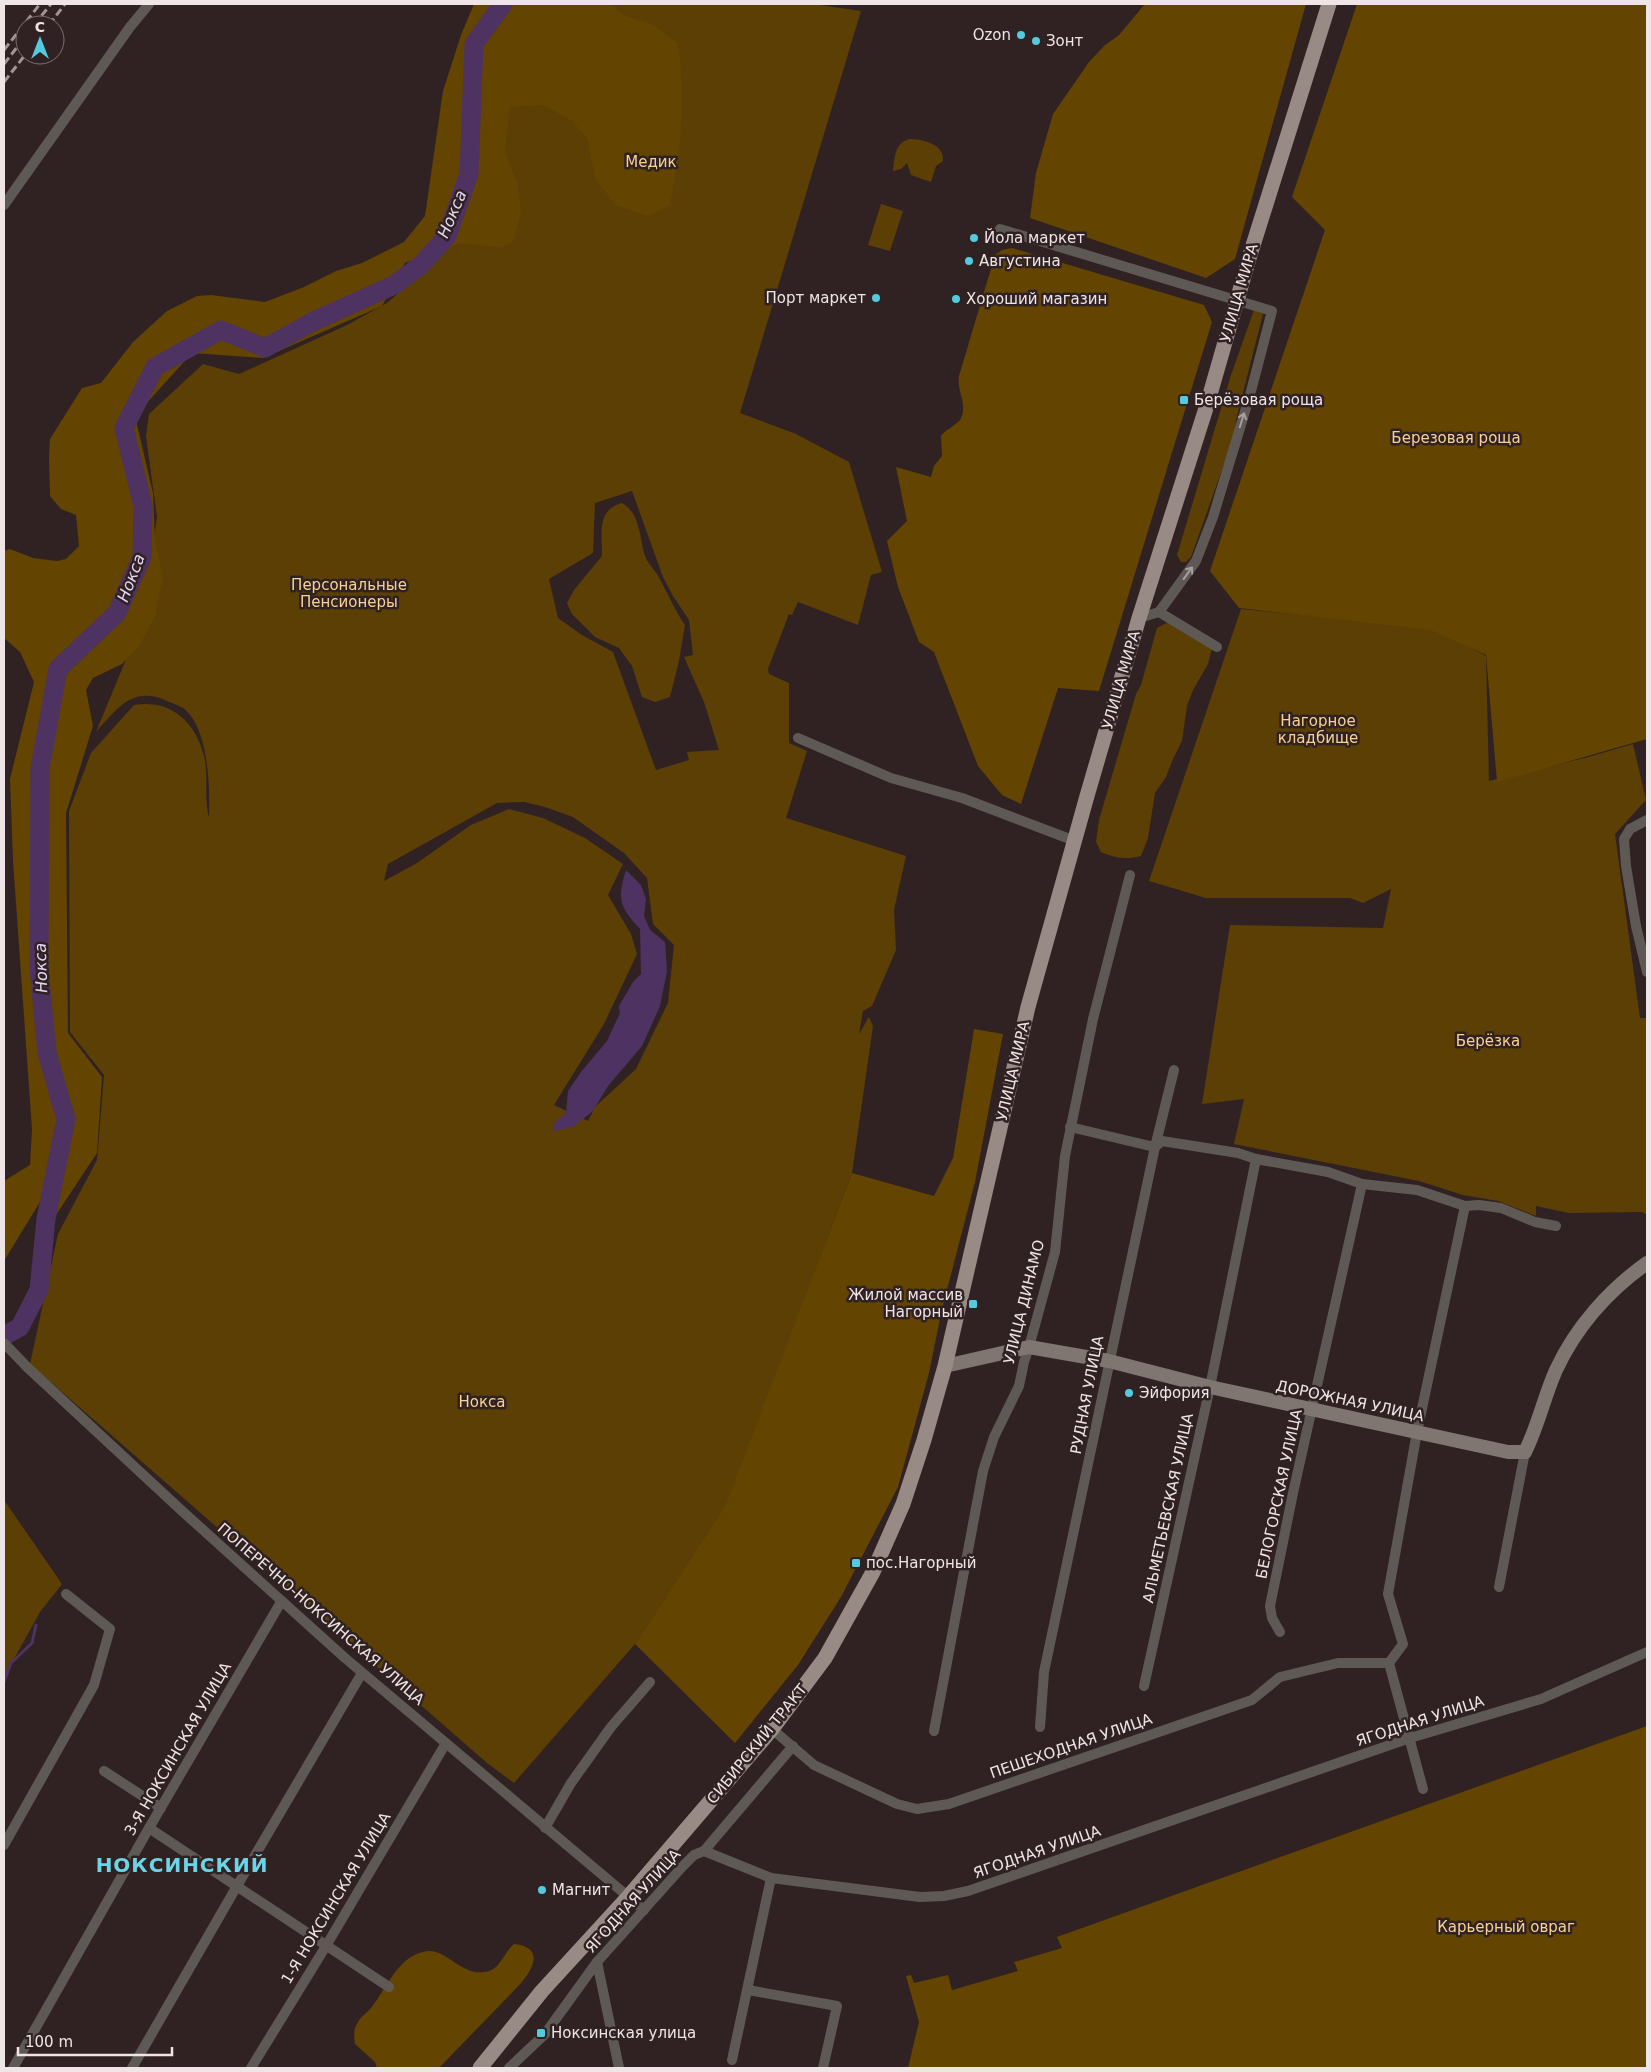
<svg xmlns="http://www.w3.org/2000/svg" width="1651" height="2072" font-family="'DejaVu Sans',sans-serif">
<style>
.green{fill:#5b3f05;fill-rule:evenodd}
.forest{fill:#634400}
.water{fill:#4d3262}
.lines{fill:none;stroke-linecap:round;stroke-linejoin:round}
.stream{stroke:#4d3262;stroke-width:3}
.river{stroke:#4d3262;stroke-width:19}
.street{stroke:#5f5956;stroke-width:10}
.secondary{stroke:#7f7571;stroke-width:14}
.primary{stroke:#988b85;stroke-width:15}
.rail{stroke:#a09495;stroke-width:3;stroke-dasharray:8 4;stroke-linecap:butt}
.oneway{stroke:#a79f9e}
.poi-dot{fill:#54cade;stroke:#302223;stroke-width:2}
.labels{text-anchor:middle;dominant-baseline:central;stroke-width:5;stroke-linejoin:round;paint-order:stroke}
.poi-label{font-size:15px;fill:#efe5e6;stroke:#302223;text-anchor:start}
.park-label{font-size:15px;fill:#f9d292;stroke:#302223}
.street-label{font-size:15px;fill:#efe5e6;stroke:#302223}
.water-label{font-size:16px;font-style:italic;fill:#e7d7f6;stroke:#302223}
.district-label{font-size:20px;font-weight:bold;letter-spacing:1px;fill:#6bd4e6;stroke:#302223}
</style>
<rect width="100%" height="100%" fill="#302223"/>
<g class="green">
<path d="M 536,4 L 813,4 L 861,11 L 740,413 L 796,434 L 849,462 L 882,572 L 871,575 L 858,625 L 798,602 L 792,615 L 789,614 L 768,669 L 769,674 L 789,683 L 789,743 L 807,751 L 786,818 L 906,856 L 894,910 L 896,950 L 872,1006 L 863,1011 L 859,1034 L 869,1017 L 873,1026 L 852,1173 L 821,1255 L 746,1477 L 635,1644 L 514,1783 L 487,1763 L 30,1364 L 58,1234 L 97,1160 L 104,1075 L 70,1032 L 69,811 L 91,753 L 134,705 C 172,699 197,723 205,760 C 208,778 204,801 209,817 C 210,788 209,727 183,708 C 178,705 171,703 165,700 C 132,686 116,710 96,732 L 134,640 L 148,578 L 157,517 L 146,436 L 149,414 L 203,364 L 239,374 L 347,325 L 387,303 L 430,266 L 490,187 L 504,45 ZM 632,491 L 663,577 L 673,596 L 689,620 L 693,655 L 684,657 L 704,702 L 719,750 L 687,752 L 689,760 L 656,770 L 613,652 L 582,635 L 558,618 L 549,579 L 593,553 L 595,503 ZM 524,802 L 545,807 L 573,817 L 624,853 L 647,878 L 653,924 L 674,945 L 668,1003 L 636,1069 L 595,1107 L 588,1121 L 554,1105 L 604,1024 L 637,954 L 631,934 L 608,895 L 623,864 L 585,838 L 543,818 L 509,809 L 471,825 L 417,863 L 384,881 L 388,864 L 497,803 Z"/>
<path d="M 909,139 C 922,139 945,144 943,161 L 936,166 L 931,182 L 911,175 L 907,163 L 901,169 L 893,171 C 895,157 894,144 909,139 Z"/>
<path d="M 881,204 L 903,211 L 890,251 L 868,245 Z"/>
<path d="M 1254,310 L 1263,314 L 1236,420 L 1235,433 L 1191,557 L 1186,562 L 1181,562 L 1177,555 L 1231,375 Z"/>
<path d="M 622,503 C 644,516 638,545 648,562 C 651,566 654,570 657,574 C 667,591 674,609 685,625 L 679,661 L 670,697 L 655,702 L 642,697 L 632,666 L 619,648 L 595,637 L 572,614 L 567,603 L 574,590 L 602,556 C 602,534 596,510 622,503 Z"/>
<path d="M 1241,609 L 1432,627 L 1486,656 L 1489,781 L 1592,756 L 1633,744 L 1646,800 L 1615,834 L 1640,1018 L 1647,1018 L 1647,1215 L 1642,1212 L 1569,1213 L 1536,1206 L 1536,1216 L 1498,1201 L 1463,1195 L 1419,1181 L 1234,1144 L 1244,1099 L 1202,1104 L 1230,925 L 1383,928 L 1391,889 L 1363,903 L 1350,898 L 1206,898 L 1149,881 Z"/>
<path d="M 1174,619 L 1197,629 L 1210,638 L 1213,644 L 1208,664 L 1193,690 L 1187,706 L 1182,741 L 1173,759 L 1166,777 L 1155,793 L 1148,838 L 1141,856 C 1126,860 1114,858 1101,852 L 1096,842 L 1099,820 L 1136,694 L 1141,685 L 1157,628 Z"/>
<path d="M 4,1500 L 62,1584 L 40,1612 L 4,1677 Z"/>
</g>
<g class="forest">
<path d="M 474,4 L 611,4 L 623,15 L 652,24 L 678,44 C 686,99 681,151 670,205 L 649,216 L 615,205 L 595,178 L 587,138 L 572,121 L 543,105 L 510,107 L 505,151 L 518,186 L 521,213 L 513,242 L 503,248 L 461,243 L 405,263 L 382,306 L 263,358 L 192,353 L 135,416 L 153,493 L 155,540 L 163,576 L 155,617 L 139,646 L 122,664 L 93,678 L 86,690 L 93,726 L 66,813 L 68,1033 L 102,1077 L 97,1153 L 52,1221 L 40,1202 L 4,1261 L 4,1181 L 30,1165 L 32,1129 L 13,861 L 10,779 L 34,682 L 20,652 L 4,638 L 4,551 L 10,549 L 33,558 L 57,561 L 66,559 L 79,546 L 76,515 L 61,509 L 50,496 L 49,457 L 50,439 L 82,388 L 101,383 L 133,342 L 167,311 L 197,296 L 211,295 L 265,302 L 304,287 L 336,271 L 362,263 L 404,242 L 425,216 L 443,91 L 461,35 Z"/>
<path d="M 1145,4 L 1306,4 L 1235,259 L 1206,278 L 1030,218 L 1036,173 L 1053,114 L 1089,62 L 1104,46 L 1119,35 Z"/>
<path d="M 1357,4 L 1647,4 L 1647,739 L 1497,782 L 1486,655 L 1431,630 L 1239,608 L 1210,571 L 1325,230 L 1292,197 Z"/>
<path d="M 1012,248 L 1204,305 L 1212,322 L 1099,691 L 1058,688 L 1021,804 L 1002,795 L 978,766 L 934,652 L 919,642 L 898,587 L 887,541 L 907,521 L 896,467 L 931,477 L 934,466 L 942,456 L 941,436 C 946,429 955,426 960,420 C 969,405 956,391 959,376 L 995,255 L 1002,250 Z"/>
<path d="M 974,1029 L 1003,1034 L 975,1182 L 942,1309 L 929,1373 L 898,1487 L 841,1597 L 798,1665 L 735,1743 L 635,1644 L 725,1507 L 852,1173 L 934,1196 L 953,1158 Z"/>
<path d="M 1647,1726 L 1647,2068 L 908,2068 L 919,2022 L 906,1976 L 911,1975 L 914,1983 L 948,1975 L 952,1990 L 1018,1971 L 1014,1962 L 1062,1948 L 1057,1937 Z"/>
<path d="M 514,1944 C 527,1945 538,1951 532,1966 C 526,1981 511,1993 500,2005 C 480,2026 459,2047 439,2068 L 377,2068 L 375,2062 L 355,2044 C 354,2036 353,2029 358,2022 C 361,2016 367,2013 371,2008 C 387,1988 399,1953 429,1951 C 448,1950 464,1979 489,1971 C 500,1968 505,1951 514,1944 Z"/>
</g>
<path class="water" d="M 626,870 L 641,885 L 646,899 L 644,916 L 650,930 L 665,942 L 667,971 L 660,1006 L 642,1046 L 608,1086 L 593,1111 L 573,1127 L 553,1131 L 555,1122 L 566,1113 L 568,1091 L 581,1072 L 607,1041 L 620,1013 L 619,1006 L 633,982 L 641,974 L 640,929 C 619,906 617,900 626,870 Z"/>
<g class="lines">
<path class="stream" d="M 4,1682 L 11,1663 L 32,1643 L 36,1625"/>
<path class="river" d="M 4,1336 L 20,1327 L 39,1290 L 46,1219 L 66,1119 L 47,1053 L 39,968 L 40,768 L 58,669 L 117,613 L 142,557 L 143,506 L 124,428 L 155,367 L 221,330 L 265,348 L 312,322 L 394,285 L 421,265 L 447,236 L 469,174 L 474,44 L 503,4"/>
<g class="street">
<path d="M 4,205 L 130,27 L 149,4"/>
<path d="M 1000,229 L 1272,311 L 1250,395 L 1213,517 L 1196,561 L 1159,612 L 1139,618"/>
<path d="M 1159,612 L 1217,647"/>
<path d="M 798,738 L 891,778 L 962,798 L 1075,841"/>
<path d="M 1647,820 L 1630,829 L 1624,839 L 1626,866 L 1636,926 L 1647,972"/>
<path d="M 1070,1127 L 1146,1145 L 1155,1147 L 1162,1141 L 1238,1153 L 1256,1159 L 1328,1172 L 1362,1184 L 1417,1190 L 1465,1206 L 1479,1205 L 1501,1208 L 1535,1222 L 1556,1226"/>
<path d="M 4,1343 L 27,1367 L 181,1510 L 345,1658 L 644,1910"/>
<path d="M 1499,1587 L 1525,1452"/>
<path d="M 1280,1632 L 1272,1618 L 1270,1606 L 1293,1493 L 1362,1184"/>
<path d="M 1144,1686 L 1210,1387 L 1256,1159"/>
<path d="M 1040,1727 L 1044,1672 L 1155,1147 L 1174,1070"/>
<path d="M 772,1729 L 814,1765 L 897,1804 L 917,1809 L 949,1804 L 1252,1700 L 1280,1677 L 1338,1663 L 1389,1663"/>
<path d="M 934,1731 L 983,1471 L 994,1437 L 1019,1386 L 1024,1362 L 1029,1347 L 1055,1252 L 1065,1156 L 1093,1019 L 1130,875"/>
<path d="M 104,1771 L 161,1808"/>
<path d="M 1423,1789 L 1389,1663 L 1403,1644 L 1388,1594 L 1417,1432 L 1465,1206"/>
<path d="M 149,1828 L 389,1987"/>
<path d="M 545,1828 L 571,1783 L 611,1727 L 650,1682"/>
<path d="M 4,1845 L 94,1685 L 110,1629 L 66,1594"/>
<path d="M 704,1851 L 793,1746"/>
<path d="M 597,1962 L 619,2068"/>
<path d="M 748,1990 L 837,2006 L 823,2068"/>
<path d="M 732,2060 L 771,1878"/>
<path d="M 13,2068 L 149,1828 L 281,1602"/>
<path d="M 132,2068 L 237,1886 L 362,1673"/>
<path d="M 251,2068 L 326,1946 L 446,1743"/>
<path d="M 509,2068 L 545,2034 L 597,1962 L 683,1866 L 694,1855 L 704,1851 L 771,1878 L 920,1897 L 944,1896 L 968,1891 L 1410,1738 L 1541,1699 L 1647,1652"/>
</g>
<path class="secondary" d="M 945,1366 L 1029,1347 L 1109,1361 L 1210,1387 L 1508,1452 L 1525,1452 C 1538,1426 1544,1397 1556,1370 C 1576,1327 1609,1290 1647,1263"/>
<path class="primary" d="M 480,2068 L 542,1991 L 629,1896 L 772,1729 L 825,1658 L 873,1572 L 903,1504 L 924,1440 L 945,1366 L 1028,1007 L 1087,796 L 1139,618 L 1207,405 L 1250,255 L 1329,4"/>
<g class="rail">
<path d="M 34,25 L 51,4"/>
<path d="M 49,25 L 65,4"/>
<path d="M 4,50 L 40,4"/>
<path d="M 4,64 L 25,37"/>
<path d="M 4,82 L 25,55"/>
</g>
</g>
<defs><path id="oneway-shaft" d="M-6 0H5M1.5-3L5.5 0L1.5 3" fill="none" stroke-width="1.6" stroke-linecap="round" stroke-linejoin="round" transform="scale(1.25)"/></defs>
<g class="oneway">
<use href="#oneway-shaft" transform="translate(1242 420) rotate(-73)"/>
<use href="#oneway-shaft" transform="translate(1188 573) rotate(-54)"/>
</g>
<g class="poi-dot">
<circle cx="1021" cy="35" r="5"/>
<circle cx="1036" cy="41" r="5"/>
<circle cx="974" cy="238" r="5"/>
<circle cx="969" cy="261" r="5"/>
<circle cx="876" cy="298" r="5"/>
<circle cx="956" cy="299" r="5"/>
<rect x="1179" y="395" width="10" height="10" rx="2.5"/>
<rect x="968" y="1299" width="10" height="10" rx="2.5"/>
<circle cx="1129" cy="1393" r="5"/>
<rect x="851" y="1558" width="10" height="10" rx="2.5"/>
<circle cx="542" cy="1890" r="5"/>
<rect x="536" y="2028" width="10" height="10" rx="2.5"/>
</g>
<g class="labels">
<g class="poi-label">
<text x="1011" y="35" text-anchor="end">Ozon</text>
<text x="1046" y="41">Зонт</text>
<text x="984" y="238">Йола маркет</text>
<text x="979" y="261">Августина</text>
<text x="866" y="298" text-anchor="end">Порт маркет</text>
<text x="966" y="299">Хороший магазин</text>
<text x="1194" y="400">Берёзовая роща</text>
<text x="963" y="1295" text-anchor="end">Жилой массив<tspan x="963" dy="17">Нагорный</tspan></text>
<text x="1139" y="1393">Эйфория</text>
<text x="866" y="1563">пос.Нагорный</text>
<text x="552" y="1890">Магнит</text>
<text x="551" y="2033">Ноксинская улица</text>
</g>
<g class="park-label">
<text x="651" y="162">Медик</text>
<text x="1456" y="438">Березовая роща</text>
<text x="349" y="585">Персональные<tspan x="349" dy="17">Пенсионеры</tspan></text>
<text x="1318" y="721">Нагорное<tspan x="1318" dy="17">кладбище</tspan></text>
<text x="1488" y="1041">Берёзка</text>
<text x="482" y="1402">Нокса</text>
<text x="1506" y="1927">Карьерный овраг</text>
</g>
<g class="street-label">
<text transform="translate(1239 293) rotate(-74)">УЛИЦА МИРА</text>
<text transform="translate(1121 680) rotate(-74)">УЛИЦА МИРА</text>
<text transform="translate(1013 1071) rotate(-77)">УЛИЦА МИРА</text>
<text transform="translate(1024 1302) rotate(-76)">УЛИЦА ДИНАМО</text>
<text transform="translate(1087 1395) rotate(-79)">РУДНАЯ УЛИЦА</text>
<text transform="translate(1350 1401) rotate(12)">ДОРОЖНАЯ УЛИЦА</text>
<text transform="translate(1279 1494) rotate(-78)">БЕЛОГОРСКАЯ УЛИЦА</text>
<text transform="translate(1168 1508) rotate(-78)">АЛЬМЕТЬЕВСКАЯ УЛИЦА</text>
<text transform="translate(321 1614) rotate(41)">ПОПЕРЕЧНО-НОКСИНСКАЯ УЛИЦА</text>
<text transform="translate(1420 1721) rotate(-18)">ЯГОДНАЯ УЛИЦА</text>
<text transform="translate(757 1744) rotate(-51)">СИБИРСКИЙ ТРАКТ</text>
<text transform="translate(1071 1746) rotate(-19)">ПЕШЕХОДНАЯ УЛИЦА</text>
<text transform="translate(178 1749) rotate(-60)">3-Я НОКСИНСКАЯ УЛИЦА</text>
<text transform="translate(1037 1852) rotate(-19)">ЯГОДНАЯ УЛИЦА</text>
<text transform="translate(336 1898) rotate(-59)">1-Я НОКСИНСКАЯ УЛИЦА</text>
<text transform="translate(633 1901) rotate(-48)">ЯГОДНАЯ УЛИЦА</text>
</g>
<g class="water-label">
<text transform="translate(452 214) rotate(-67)">Нокса</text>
<text transform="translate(131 578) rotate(-69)">Нокса</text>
<text transform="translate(41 968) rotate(-92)">Нокса</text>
</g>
<g class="district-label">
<text x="182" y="1865">НОКСИНСКИЙ</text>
</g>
</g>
<rect width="1651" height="2072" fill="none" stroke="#efe5e6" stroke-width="10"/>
<g transform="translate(40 40)"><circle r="24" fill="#302223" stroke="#7c7071"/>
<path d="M0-4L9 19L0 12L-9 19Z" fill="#54cade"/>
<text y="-8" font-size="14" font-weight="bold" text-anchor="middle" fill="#efe5e6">С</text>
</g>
<path d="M18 2047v8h154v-8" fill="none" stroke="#efe5e6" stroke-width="2.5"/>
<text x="25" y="2047" font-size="15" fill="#efe5e6" stroke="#302223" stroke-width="4" paint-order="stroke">100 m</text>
</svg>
